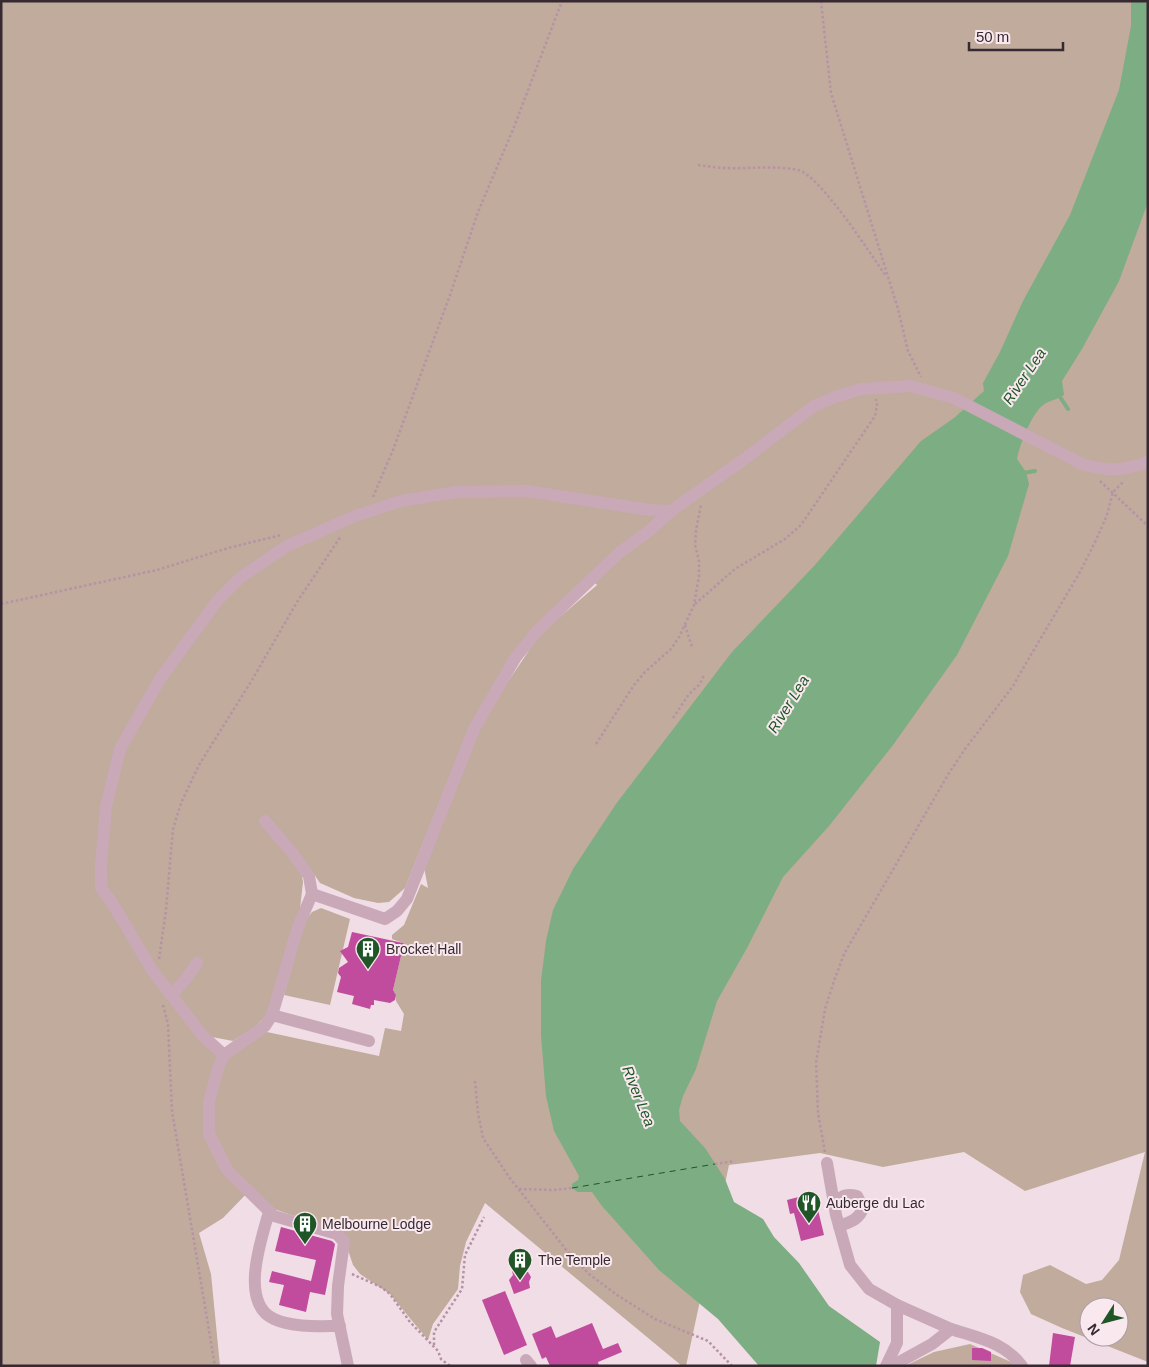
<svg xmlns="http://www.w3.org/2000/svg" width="1149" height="1367" font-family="Arial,sans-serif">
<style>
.green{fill:#c0ab9d;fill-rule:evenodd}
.water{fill:#7dad82}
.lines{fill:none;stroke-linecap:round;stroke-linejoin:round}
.stream{stroke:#7dad82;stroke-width:4}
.ferry{stroke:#205627;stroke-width:1;stroke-dasharray:6 5;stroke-linecap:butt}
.building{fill:#c14b9d}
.path{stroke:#b593a4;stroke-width:2.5;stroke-dasharray:2.5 2.5;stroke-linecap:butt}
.minor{stroke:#c9a9b8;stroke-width:12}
.labels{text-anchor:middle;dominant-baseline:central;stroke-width:4;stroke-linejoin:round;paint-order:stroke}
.poi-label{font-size:14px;fill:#362931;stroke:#f9e9ef;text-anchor:start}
.water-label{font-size:15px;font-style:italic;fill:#205627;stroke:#f9e9ef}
</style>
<rect width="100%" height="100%" fill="#f1dde5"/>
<g class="green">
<path d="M 1,1 L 1148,1 L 1148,1362 L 1062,1328 L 1031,1314 L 1020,1292 L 1023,1275 L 1050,1265 L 1086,1284 L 1102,1280 L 1119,1260 L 1145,1152 L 1025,1191 L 964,1152 L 883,1167 L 820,1153 L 729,1165 L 686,1366 L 682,1366 L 485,1203 L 466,1242 L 460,1266 L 458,1289 L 433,1324 L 428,1340 L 390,1294 L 360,1274 L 353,1265 L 342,1232 L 271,1208 L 251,1189 L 223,1218 L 199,1233 L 211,1274 L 220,1366 L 1,1366 ZM 589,577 L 597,585 L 540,634 L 481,722 L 424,867 L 428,888 L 421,884 L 404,925 L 392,935 L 392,939 L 403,943 L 407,947 L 406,954 L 401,956 L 393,990 L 396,995 L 396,1001 L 404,1014 L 401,1031 L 385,1028 L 379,1056 L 267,1032 L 254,1038 L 232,1056 L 212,1037 L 233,1041 L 255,1027 L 266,1016 L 300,909 L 303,882 L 301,871 L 310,868 L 320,883 L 354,898 L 378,903 L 389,902 L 405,888 L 469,728 L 515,651 ZM 1089,1307 L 1119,1307 L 1119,1337 L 1089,1337 Z"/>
<path d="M 321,908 L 350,919 L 330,1005 L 284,995 L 305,921 L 312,912 Z"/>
<path d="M 970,1344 L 1011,1362 L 1014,1366 L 905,1366 L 934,1352 Z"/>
</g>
<path class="water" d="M 1131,1 L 1148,1 L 1148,202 L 1119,281 L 1082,349 L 1062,381 L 1064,395 C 1058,399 1052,400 1046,403 C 1032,411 1020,444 1017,459 L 1026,472 L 1029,484 L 1008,556 L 957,655 L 893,745 L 829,826 L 783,877 L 747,948 L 717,1001 L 696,1069 L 683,1096 L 679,1110 L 680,1121 L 705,1148 L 725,1179 L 734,1202 L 763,1219 L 774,1237 L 799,1263 L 829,1306 L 880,1342 L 876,1366 L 759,1366 L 718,1319 L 659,1270 L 602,1206 L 592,1192 L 578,1192 L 572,1188 L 572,1184 L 578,1180 L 579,1176 L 554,1131 L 546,1096 L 541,1036 L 541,981 L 546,941 L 553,910 L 573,869 L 616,804 L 732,652 L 815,565 L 921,441 L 954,418 L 984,391 L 983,383 L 1000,352 L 1023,301 L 1070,215 L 1119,90 L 1131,26 Z"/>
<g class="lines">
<g class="stream">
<path d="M 1058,394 L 1068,409"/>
<path d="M 1023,473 L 1035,471"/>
</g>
<path class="ferry" d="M 572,1188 L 715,1164"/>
</g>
<g class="building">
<path d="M 352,932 L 403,943 L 407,947 L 406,954 L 401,956 L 393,990 L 396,995 L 395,1000 L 390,1003 L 374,1000 L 374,1005 L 371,1005 L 370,1009 L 352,1004 L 354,996 L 337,992 L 341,977 L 338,973 L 339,968 L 348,962 L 340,951 L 348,947 Z"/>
<path d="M 814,1193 L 824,1235 L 801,1241 L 794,1213 L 790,1214 L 787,1200 Z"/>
<path d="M 281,1227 L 332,1241 L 335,1244 L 325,1295 L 310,1292 L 306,1312 L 279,1305 L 284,1285 L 269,1282 L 272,1271 L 311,1281 L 316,1260 L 275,1251 Z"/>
<path d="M 522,1268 L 525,1271 L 528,1272 L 531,1277 L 529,1282 L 530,1288 L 514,1294 L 509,1280 L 513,1275 L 512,1271 Z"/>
<path d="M 505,1291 L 527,1345 L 504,1355 L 482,1300 Z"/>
<path d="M 592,1323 L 603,1349 L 618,1343 L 622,1352 L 598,1362 L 599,1366 L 550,1366 L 546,1357 L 542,1359 L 532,1334 L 551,1326 L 556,1338 Z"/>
<path d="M 1053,1333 L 1075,1337 L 1070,1366 L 1049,1366 Z"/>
<path d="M 972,1348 L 982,1348 L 991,1352 L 991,1361 L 972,1360 Z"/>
</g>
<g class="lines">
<g class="path">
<path d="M 821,1 L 831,93 L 898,309 L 908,351 L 921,377"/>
<path d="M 698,165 C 707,166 716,168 725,168 C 749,169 774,165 798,170 C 820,175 871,255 886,276"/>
<path d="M 1100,481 L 1148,526"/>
<path d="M 373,497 L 393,450 L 450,295 L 478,212 L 514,127 L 562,1"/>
<path d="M 1,604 L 157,570 L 228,548 L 281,535"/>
<path d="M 695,604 L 735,569 L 785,539 L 801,525 L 875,416 L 877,405 L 876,399"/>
<path d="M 685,625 L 692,647"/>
<path d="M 673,718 L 689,694 L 700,684 L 704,675"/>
<path d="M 596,744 L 634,685 L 645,672 L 671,649 L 679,637 L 694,605 L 699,576 L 699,561 L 695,545 L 696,530 L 701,505"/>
<path d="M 159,959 L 166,910 L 173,829 L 181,803 L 199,765 L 252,680 L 297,602 L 341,536"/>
<path d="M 163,1005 L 168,1024 L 172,1111 L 215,1366"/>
<path d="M 475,1081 L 478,1113 L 483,1138 L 509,1177 L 571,1256 L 589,1274 L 617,1295 L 655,1319 L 708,1341 L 732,1366"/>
<path d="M 825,1152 L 818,1113 L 816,1063 L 825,1009 L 834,981 L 844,954 L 862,923 L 949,773 L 965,749 L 1013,686 L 1029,658 L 1080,572 L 1096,540 L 1107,515 L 1113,492 L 1124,481"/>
<path d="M 715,1164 L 735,1161"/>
<path d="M 519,1189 L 554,1190 L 572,1188"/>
<path d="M 352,1274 L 381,1287 L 390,1294 L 410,1322 L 438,1351 L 441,1359 L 450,1366"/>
<path d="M 434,1345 L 434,1332 L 462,1289 L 465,1255 L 484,1217"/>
</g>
<g class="minor">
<path d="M 265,821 L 294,855 L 309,876 L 312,894"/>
<path d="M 171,995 L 186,979 L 197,963"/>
<path d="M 272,1015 L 369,1041"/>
<path d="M 224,1055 L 265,1026 L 272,1015 L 298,927 L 312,894 L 385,919 L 397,911 L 407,899 L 475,727 L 516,657 L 539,629 L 620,552 L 649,531 L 671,511 L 743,460 L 814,406 L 835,397 L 861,389 L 911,386 L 954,398 L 1082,464 C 1110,472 1121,471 1148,462"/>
<path d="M 827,1163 L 836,1215 L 850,1265 L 869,1289 L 897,1305"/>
<path d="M 834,1203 C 842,1196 846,1193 857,1196 L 863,1208 C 859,1220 850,1222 839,1226"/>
<path d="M 269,1212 C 261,1240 239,1303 274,1319 C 294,1328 320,1326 340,1326"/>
<path d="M 526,1360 L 531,1366"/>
<path d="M 348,1366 L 337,1314 L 338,1286 L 344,1242 L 337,1234 L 274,1216 L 227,1170 L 209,1134 L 209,1102 L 218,1068 L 224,1055 L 202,1035 L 152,970 L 111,901 L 101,888 L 101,865 L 106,807 L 120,749 L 160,679 L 217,601 L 241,577 L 287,546 L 355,516 L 401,501 L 456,492 L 527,491 L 650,510 L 671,511"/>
<path d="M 886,1366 L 897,1343 L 897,1305 L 951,1329"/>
<path d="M 892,1366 L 932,1344 L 951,1329 C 978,1338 1004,1342 1022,1366"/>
</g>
</g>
<defs>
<symbol id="building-pin" viewBox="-11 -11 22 30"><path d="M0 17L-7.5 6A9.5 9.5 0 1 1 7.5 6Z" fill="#205627" stroke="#f9e9ef"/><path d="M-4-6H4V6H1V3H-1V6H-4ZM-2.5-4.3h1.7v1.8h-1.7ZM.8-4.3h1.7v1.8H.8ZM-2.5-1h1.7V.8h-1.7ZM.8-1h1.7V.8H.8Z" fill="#fff"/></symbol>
<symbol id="restaurant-pin" viewBox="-11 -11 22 30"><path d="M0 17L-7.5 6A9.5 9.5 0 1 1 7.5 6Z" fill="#205627" stroke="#f9e9ef"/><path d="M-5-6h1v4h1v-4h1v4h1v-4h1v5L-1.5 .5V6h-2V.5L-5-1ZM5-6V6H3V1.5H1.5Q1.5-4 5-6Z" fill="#fff"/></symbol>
</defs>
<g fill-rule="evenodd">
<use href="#building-pin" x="354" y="935" width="28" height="38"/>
<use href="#restaurant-pin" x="795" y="1189" width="28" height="38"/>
<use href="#building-pin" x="291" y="1210" width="28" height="38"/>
<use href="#building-pin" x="506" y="1246" width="28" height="38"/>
</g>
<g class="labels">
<g class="poi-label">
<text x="386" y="949">Brocket Hall</text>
<text x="826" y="1203">Auberge du Lac</text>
<text x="322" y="1224">Melbourne Lodge</text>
<text x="538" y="1260">The Temple</text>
</g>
<g class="water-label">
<text transform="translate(1024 376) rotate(-56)">River Lea</text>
<text transform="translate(788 704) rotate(-58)">River Lea</text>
<text transform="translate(639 1096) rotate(68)">River Lea</text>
</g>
</g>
<rect width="1149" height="1367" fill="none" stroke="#362931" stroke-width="5"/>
<g transform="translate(1104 1322) rotate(234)"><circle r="24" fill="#f9e9ef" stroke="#ab9ca3"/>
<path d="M0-4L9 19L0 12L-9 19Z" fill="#205627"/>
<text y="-8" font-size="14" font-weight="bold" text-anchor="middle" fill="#362931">N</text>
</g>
<path d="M969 42v8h94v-8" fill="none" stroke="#362931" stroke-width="2.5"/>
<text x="976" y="42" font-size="15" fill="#362931" stroke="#f9e9ef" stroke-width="4" paint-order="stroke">50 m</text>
</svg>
